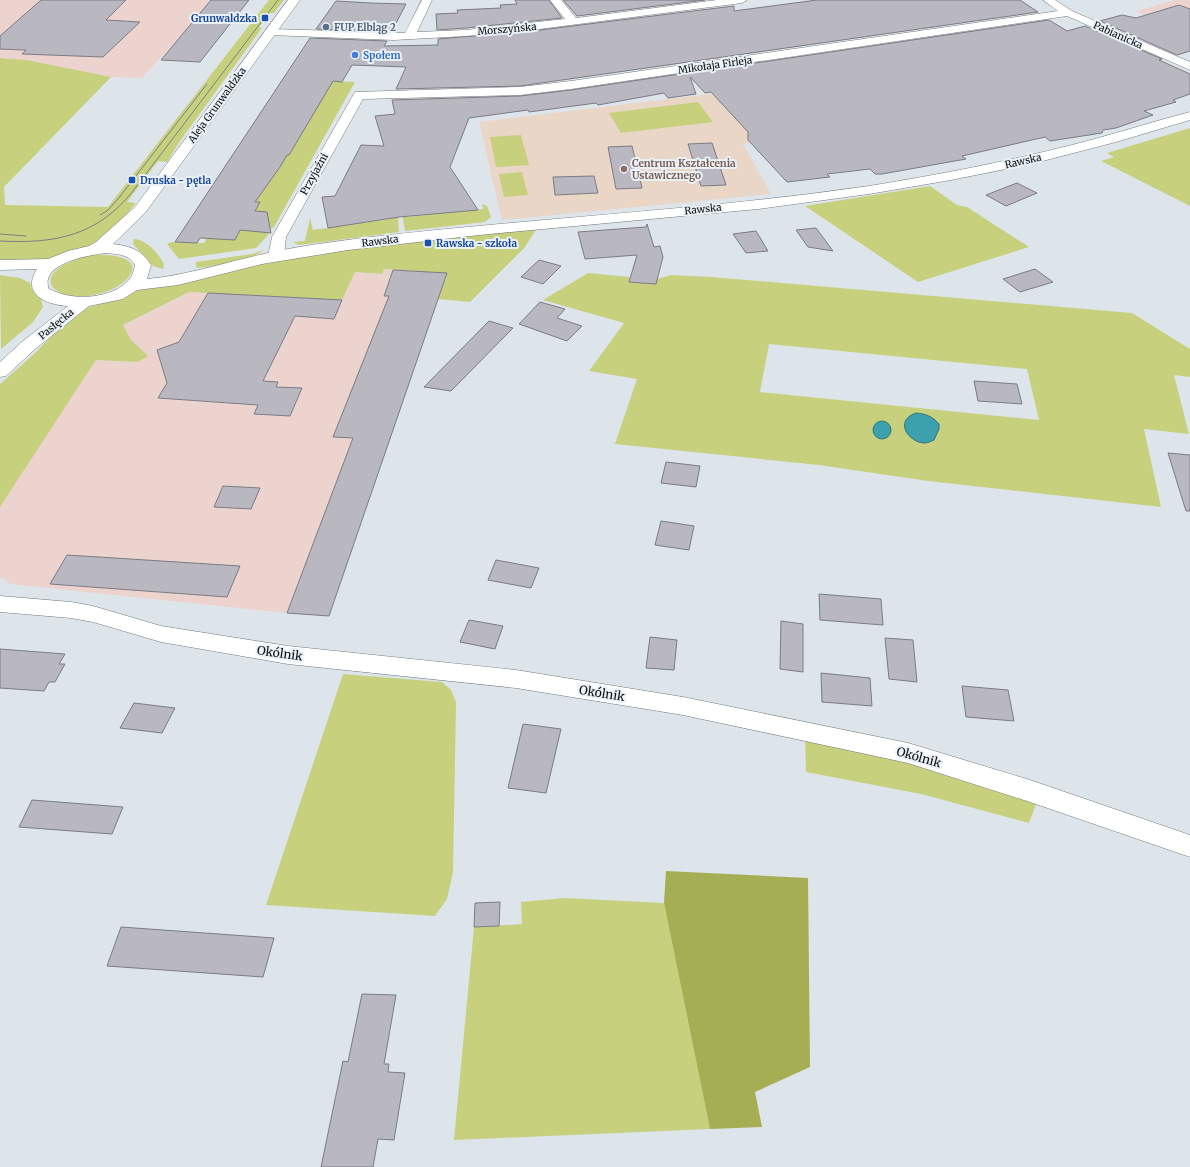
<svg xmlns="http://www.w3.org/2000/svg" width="1190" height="1167" font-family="Merriweather,serif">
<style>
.industrial{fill:#edd3cd}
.education{fill:#e9d6c7}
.green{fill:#c7d07d;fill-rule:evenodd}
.forest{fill:#a5ae53}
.water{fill:#3ca1ac;stroke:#2e757d}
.building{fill:#b9b8c0;stroke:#7c7b83}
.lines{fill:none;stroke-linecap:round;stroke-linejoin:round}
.street-casing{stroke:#72797f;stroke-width:1}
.secondary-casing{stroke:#72797f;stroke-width:1}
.street{fill:#fff;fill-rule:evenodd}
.secondary{fill:#fff;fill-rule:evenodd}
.tram{stroke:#7c8185;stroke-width:1}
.transit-dot{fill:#1a4fb4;stroke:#eaf2f8;stroke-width:1.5}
.service-dot{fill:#5c6f8a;stroke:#eaf2f8;stroke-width:1.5}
.shop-dot{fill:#3f7fe0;stroke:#eaf2f8;stroke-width:1.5}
.education-dot{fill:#8d6e63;stroke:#eaf2f8;stroke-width:1.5}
.labels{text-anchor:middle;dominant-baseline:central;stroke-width:4;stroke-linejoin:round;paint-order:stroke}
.far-transit-label{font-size:10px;font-weight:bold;fill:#164399;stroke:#eaf2f8;text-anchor:start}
.far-service-label{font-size:10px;font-weight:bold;fill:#4e5e75;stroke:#eaf2f8;text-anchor:start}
.far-street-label{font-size:10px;fill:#0c0e10;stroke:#eaf2f8}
.far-shop-label{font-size:10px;font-weight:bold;fill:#366cbe;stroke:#eaf2f8;text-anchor:start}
.far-education-label{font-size:10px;font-weight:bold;fill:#785e54;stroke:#eaf2f8;text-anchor:start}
.street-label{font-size:12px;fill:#0c0e10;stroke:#eaf2f8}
</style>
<rect width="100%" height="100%" fill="#dde5eb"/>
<g class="industrial">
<path d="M 0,0 L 210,0 L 181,36 L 142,78 L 111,77 L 27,60 L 0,58 Z"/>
<path d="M 1175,0 L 1190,0 L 1190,33 L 1136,11 Z"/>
<path d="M 384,269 L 447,273 L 329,616 L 287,613 L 10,584 L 5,579 L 0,578 L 0,507 L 96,360 L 138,362 L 148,356 L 131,340 L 123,325 L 189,292 L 342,300 L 355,272 L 381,274 Z"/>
</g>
<path class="education" d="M 726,92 L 773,140 L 743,144 L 771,194 L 502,220 L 479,122 Z"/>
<g class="green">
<path d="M 269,0 L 284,0 L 274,13 L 270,13 L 259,27 L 262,28 L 180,141 L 167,162 L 158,161 L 127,202 L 136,203 L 108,235 L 95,244 L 47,260 L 16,261 L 0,259 L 0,58 L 27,60 L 111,77 L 4,187 L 5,205 L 108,207 Z"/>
<path d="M 331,43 L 331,81 L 355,82 L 274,227 L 271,228 L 264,228 L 261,232 L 269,234 L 256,248 L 179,259 L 167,244 L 172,242 L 204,243 Z"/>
<path d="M 698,102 L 713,122 L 621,133 L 609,113 Z"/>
<path d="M 1190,128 L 1190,206 L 1101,161 L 1114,157 L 1107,153 Z"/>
<path d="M 521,135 L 529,165 L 496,167 L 490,137 Z"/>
<path d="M 522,172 L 528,195 L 504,197 L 499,174 Z"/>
<path d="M 930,186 L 957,205 L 967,207 L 1029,247 L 918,282 L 805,206 Z"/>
<path d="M 482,204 L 487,206 L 491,217 L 485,222 L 405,231 L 402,213 L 407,212 L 408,217 L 483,209 Z"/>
<path d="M 398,216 L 399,232 L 299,245 L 293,242 L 305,241 L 310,218 L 313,230 L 389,219 L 389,217 Z"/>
<path d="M 537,228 L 525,247 L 470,302 L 438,299 L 447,273 L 384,269 L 382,274 L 355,272 L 342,300 L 189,292 L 123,325 L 131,340 L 148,356 L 138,362 L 96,360 L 0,507 L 0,384 L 34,354 L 68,319 L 85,308 L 108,302 L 140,289 L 289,258 L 389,244 Z"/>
<path d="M 134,239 C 147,240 158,253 164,264 L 163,269 C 160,268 156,267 153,266 C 152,265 134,245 133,244 Z"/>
<path d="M 264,250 C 253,260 213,266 197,268 L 196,266 L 196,262 L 252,254 Z"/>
<path d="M 93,255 C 104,254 142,255 130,275 C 119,293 81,301 63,294 C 58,292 53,289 51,284 C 46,267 81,257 93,255 Z"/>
<path d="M 588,273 L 630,277 L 629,282 L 656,284 L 657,279 L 671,275 L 711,277 L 1132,313 L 1190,349 L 1190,377 L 1174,375 L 1189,434 L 1144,429 L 1161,507 L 928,481 L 819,465 L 615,444 L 637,379 L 589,371 L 624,323 L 543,300 ZM 769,344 L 1027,369 L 1039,420 L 760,392 Z"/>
<path d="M 0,275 L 20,278 L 30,283 L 33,291 L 41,299 L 43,307 L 33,322 L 1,349 Z"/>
<path d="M 343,674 L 442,682 L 451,690 L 456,702 L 453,872 L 447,899 L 435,916 L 266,905 Z"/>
<path d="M 805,732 L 1039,796 L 1029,823 L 921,794 L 806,772 Z"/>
<path d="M 565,898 L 664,903 L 710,1129 L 454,1140 L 474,927 L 522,924 L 521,902 Z"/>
</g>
<path class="forest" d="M 666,871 L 808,878 L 810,1067 L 755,1092 L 762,1127 L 710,1129 L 664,903 Z"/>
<g class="water">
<path d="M 916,413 C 926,414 932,416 939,424 L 939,429 L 934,440 C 931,441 928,443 925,443 C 909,443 893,421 916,413 Z"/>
<circle cx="882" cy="430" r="9"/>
</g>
<g class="building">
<path d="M 41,0 L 126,0 L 106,20 L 140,22 L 103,57 L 22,54 L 26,50 L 0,49 L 0,36 Z"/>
<path d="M 211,0 L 249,0 L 200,62 L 161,60 Z"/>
<path d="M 515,0 L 549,0 L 562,18 L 466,28 L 437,30 L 436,14 L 458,13 L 457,10 L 501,8 L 500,5 L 517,4 Z"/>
<path d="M 563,0 L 705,0 L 577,16 Z"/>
<path d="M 817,0 L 1020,0 L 1038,12 L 520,86 L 396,89 L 406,67 L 352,65 L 342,82 L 333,81 L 289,155 L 287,155 L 280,167 L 255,202 L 260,202 L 255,211 L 267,212 L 271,233 L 240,230 L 235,240 L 200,238 L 197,243 L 175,242 L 310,38 L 387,41 L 384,46 L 438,45 L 438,39 L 532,31 L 734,6 L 734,11 Z"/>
<path d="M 336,1 L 371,3 L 406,4 L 392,31 L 316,29 Z"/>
<path d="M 1179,5 L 1190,9 L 1190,51 L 1177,55 L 1100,21 L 1122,15 L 1136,18 Z"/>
<path d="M 1049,20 L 1067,31 L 1085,26 L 1162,59 L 1159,60 L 1190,74 L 1190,94 L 1173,100 L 1176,102 L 1144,111 L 1153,115 L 1116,128 L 1103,130 L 1102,133 L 1050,141 L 1045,137 L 962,156 L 966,159 L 882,174 L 875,174 L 870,169 L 827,174 L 830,177 L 787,182 L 748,140 L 748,132 L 711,92 L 705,93 L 690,77 L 696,94 L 668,98 L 664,93 L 598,105 L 596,103 L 529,112 L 528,110 L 469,118 L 450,167 L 478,210 L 399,217 L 328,228 L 322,197 L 335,196 L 361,145 L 384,146 L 375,116 L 395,114 L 392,100 L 520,96 L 571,90 Z"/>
<path d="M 712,143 L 726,185 L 701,186 L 688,144 Z"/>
<path d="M 632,146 L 642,188 L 616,189 L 608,147 Z"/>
<path d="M 594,176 L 598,193 L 555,195 L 553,177 Z"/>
<path d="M 1017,183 L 1037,193 L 1006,206 L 986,195 Z"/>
<path d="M 647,224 L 654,247 L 660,246 L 663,257 L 656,284 L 629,282 L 637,255 L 585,259 L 578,232 L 646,227 Z"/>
<path d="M 816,228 L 833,251 L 808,247 L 796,230 Z"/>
<path d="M 756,231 L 768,251 L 746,253 L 733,234 Z"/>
<path d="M 539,260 L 561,266 L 543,284 L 521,277 Z"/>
<path d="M 1035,269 L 1053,282 L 1020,292 L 1003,279 Z"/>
<path d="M 393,270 L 447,273 L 329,616 L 287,613 L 353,438 L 333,437 L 389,296 L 384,296 Z"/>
<path d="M 208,293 L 342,300 L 334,319 L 295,316 L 263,381 L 278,382 L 276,387 L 302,388 L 290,416 L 254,414 L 258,405 L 158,398 L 167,383 L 157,350 L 179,342 Z"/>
<path d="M 540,302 L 565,309 L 557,318 L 582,326 L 567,341 L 519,324 Z"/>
<path d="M 489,321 L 513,328 L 451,391 L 424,387 Z"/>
<path d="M 974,381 L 1017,384 L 1022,404 L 978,401 Z"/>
<path d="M 1168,453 L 1190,455 L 1190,511 L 1186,511 Z"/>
<path d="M 666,462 L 700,466 L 696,487 L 661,483 Z"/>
<path d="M 223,486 L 260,488 L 251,509 L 214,507 Z"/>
<path d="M 661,521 L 694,526 L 689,550 L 655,545 Z"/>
<path d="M 67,555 L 240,566 L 227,597 L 50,584 Z"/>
<path d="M 496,560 L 539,568 L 531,588 L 488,580 Z"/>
<path d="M 819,594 L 881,599 L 883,625 L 820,620 Z"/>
<path d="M 469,620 L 503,626 L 495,649 L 460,642 Z"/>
<path d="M 781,621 L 803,624 L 803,672 L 780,669 Z"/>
<path d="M 650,637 L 677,640 L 674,670 L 646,668 Z"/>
<path d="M 885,638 L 913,640 L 917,682 L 889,679 Z"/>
<path d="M 0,649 L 65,654 L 59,664 L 65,664 L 55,682 L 49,682 L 44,691 L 0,688 Z"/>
<path d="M 821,673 L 870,678 L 872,706 L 822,702 Z"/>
<path d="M 962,686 L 1008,690 L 1014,721 L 966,717 Z"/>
<path d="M 134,703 L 175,708 L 162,733 L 120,728 Z"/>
<path d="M 523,724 L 561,729 L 546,793 L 508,788 Z"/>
<path d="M 32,800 L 123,807 L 112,834 L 19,827 Z"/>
<path d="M 500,902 L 499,926 L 474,927 L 475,903 Z"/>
<path d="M 121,927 L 274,938 L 263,977 L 107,966 Z"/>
<path d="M 362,994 L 396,995 L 384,1064 L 389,1064 L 388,1072 L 405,1073 L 394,1140 L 378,1139 L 373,1167 L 321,1167 L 343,1061 L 348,1062 Z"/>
</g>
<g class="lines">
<defs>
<g id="street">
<path d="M 422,0 L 432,0 L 417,32 L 466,30 L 565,19 L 550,0 L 561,0 L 576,18 L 717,0 L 747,0 L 742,3 L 532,30 L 466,36 L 394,40 L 270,35 L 266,34 L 264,32 L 266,30 L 270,29 L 405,33 Z"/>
<path d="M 1043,0 L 1055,0 L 1072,11 L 1190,62 L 1190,70 L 1067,16 L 571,89 L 520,95 L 363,99 L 286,237 L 284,256 L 281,259 L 276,261 L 271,259 L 268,256 L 272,237 L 355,92 L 520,87 L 571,81 L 1058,11 Z"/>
<path d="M 0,596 L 71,602 L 93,606 L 161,626 L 288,646 L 516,670 L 683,697 L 908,743 L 1030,780 L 1190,835 L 1190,857 L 1030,802 L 908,763 L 683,715 L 516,688 L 288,664 L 161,642 L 93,622 L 71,618 L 0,612 Z"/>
</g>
<path id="secondary" d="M 288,0 L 300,0 L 145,213 L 113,244 C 130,246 142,250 151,265 L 147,279 C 182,276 216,265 251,257 C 290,247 331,242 371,237 C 537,218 704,210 869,186 C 937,175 1005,162 1072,145 C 1112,135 1151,122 1190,112 L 1190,120 L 1116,142 L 1031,164 L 951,180 L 869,194 L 758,209 L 479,235 L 348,250 L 262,264 L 178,285 L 137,290 L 123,299 L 89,306 L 35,349 L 6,376 L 0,377 L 0,362 L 23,341 L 68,306 C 46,305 21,294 37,269 L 0,270 L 0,260 L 48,259 L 68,251 L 89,246 L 96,242 L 135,207 ZM 106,253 C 117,254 129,254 135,265 C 134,269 133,274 131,277 C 116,300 69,302 48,288 C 48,285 47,281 48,279 C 53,261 90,255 106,253 Z"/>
</defs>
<use href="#street" class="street-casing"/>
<use href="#secondary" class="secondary-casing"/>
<use href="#street" class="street"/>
<use href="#secondary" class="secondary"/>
<g class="tram">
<path d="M 100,215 L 107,211 L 118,199 L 207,84"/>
<path d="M 0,234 L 26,236"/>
<path d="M 0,241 C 55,244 97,236 133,191 L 278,0"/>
</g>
</g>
<g class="transit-dot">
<rect x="261" y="14" width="8" height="8" rx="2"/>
<rect x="128" y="176" width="8" height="8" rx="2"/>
<rect x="424" y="239" width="8" height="8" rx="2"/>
</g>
<circle class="service-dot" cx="326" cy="27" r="4"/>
<circle class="shop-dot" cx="355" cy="55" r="4"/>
<circle class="education-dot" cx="624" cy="169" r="4"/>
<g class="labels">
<g class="far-transit-label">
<text x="257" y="18" text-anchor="end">Grunwaldzka</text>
<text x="140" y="180">Druska - pętla</text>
<text x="436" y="243">Rawska - szkoła</text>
</g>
<g class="far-service-label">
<text x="334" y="27">FUP Elbląg 2</text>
</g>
<g class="far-street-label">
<text transform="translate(507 29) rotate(-5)">Morszyńska</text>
<text transform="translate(1118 35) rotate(24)">Pabianicka</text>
<text transform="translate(715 65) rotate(-8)">Mikołaja Firleja</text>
<text transform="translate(217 105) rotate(-54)">Aleja Grunwaldzka</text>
<text transform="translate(1023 161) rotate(-13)">Rawska</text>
<text transform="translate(314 174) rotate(-61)">Przyjaźni</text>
<text transform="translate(703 209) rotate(-6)">Rawska</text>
<text transform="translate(380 241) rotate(-7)">Rawska</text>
<text transform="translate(56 324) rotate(-39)">Pasłęcka</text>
</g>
<g class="far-shop-label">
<text x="363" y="55">Społem</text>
</g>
<g class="far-education-label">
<text x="632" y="163">Centrum Kształcenia<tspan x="632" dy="12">Ustawicznego</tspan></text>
</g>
<g class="street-label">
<text transform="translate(280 653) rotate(8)">Okólnik</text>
<text transform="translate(602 693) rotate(9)">Okólnik</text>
<text transform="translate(919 757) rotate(16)">Okólnik</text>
</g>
</g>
</svg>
